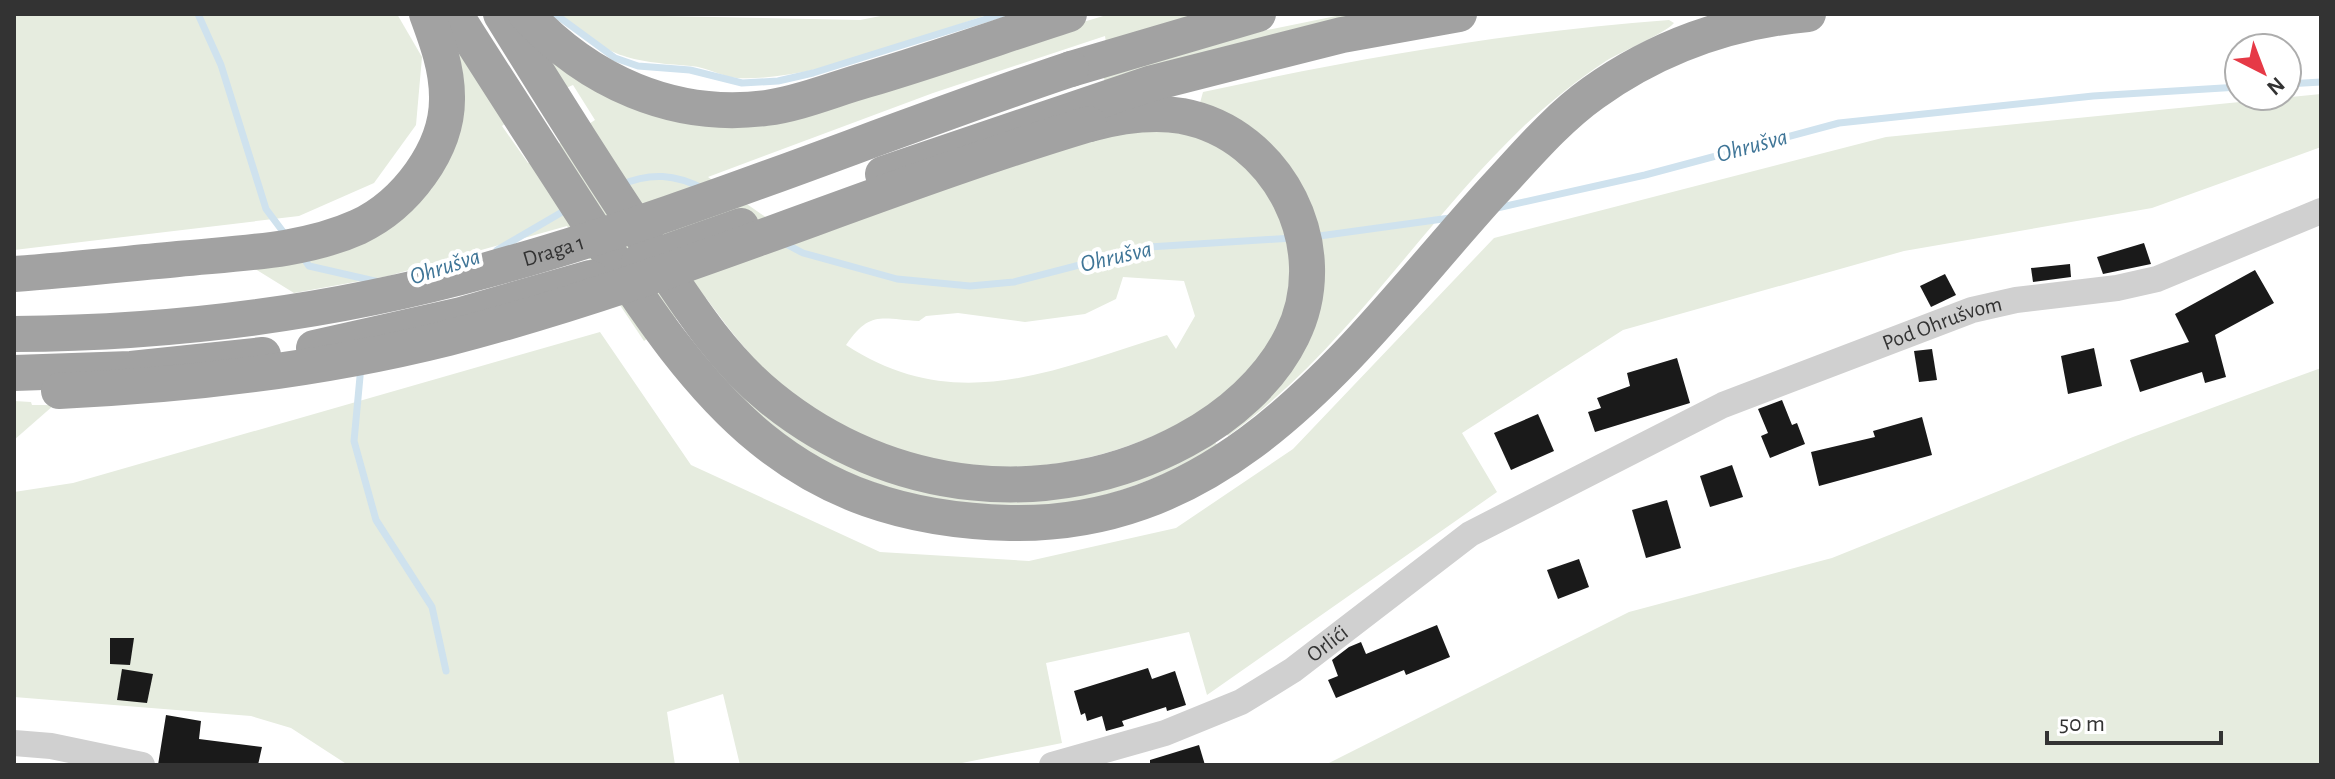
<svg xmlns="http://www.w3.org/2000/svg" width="2335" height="779" font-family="'Alegreya Sans',sans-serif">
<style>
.green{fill:#e6ecdf;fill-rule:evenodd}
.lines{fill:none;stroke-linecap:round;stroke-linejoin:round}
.stream{stroke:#cfe2ee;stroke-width:7}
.building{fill:#1a1a1a}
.tertiary{stroke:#d0d0d0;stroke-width:26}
.trunk{stroke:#a2a2a2;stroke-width:36}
.trunk-bridge{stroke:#a2a2a2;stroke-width:36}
.labels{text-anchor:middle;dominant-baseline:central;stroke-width:8;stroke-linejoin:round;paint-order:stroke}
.street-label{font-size:22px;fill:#333;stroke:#fff}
.water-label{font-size:24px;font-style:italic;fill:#3f7597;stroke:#fff}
</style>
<rect width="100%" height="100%" fill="#fff"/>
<g class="green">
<path d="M 14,14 L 397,14 L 422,57 L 416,125 L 374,183 L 299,216 L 14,250 Z"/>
<path d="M 560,14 L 860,20 L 891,14 L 990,14 C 918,37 812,82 737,78 C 722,77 707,67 691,66 C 627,61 609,58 560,14 Z"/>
<path d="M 1110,14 L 1200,14 L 1106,43 L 1105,36 L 933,93 L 708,177 L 797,239 L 1096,136 L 1153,129 L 1191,135 L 1203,92 C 1359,58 1509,32 1669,20 L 1674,23 C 1664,34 1622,51 1606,61 C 1577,80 1550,102 1525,125 C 1421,224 1346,351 1228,436 L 1207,408 C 1080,486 931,489 805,404 C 765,377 734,336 706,298 L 644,341 L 567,226 L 388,276 L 294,293 L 252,267 L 432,189 L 429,184 L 456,53 L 461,51 L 506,123 L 502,126 L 528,163 L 595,120 L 573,85 L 566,88 L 550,59 L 667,113 L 1073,25 ZM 1123,277 L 1184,281 L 1195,316 L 1176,349 L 1167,335 C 1053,370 956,417 846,345 C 870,310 881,319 919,321 L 926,316 L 958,313 L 1025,322 L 1085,314 L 1116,299 Z"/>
<path d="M 1346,14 L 1372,14 L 1105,82 L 1103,76 L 1262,31 Z"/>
<path d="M 2321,94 L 2321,147 L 2152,208 L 1904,251 L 1623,330 L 1462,433 L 1497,492 L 1207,695 L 1189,632 L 1046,663 L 1062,743 L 952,765 L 740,765 L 723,694 L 667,712 L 675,765 L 348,765 L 291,728 L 251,716 L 14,697 L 14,492 L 73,483 L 600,332 L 691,465 L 880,552 L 1029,561 L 1176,528 L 1293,449 L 1494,238 L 1886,137 Z"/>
<path d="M 687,329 L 800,439 L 851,467 L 927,491 L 1213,440 L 1220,448 C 1173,471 1129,491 1077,502 C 966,525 810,480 734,393 C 717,374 703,351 687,329 Z"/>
<path d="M 2321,368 L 2321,765 L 1325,765 L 1629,612 L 1832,558 L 2133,437 Z"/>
<path d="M 14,401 L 31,402 L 32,405 L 54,405 L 14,440 Z"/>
</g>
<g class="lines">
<g class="stream">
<path d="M 198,14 L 221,65 L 266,209 L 287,237"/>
<path d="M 555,14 L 615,58 L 638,66 L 690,70 L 742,83 L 778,81 L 813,73 L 1002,14"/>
<path d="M 2287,84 L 2321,82"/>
<path d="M 620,185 C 651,172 675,174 704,189"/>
<path d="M 1497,208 L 1645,175 L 1839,123 L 2093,96 L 2239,87"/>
<path d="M 1312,237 L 1450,218"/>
<path d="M 784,243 L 803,253 L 897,279 L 970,286 L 1014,282 L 1149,247 L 1292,238"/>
<path d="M 497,250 L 569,208"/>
<path d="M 302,256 L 309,266 L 379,282"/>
<path d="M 361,366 L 354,441 L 376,520 L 432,607 L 446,671"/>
</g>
</g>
<g class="building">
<path d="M 2144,243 L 2151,264 L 2103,274 L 2097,257 Z"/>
<path d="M 2070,264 L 2071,277 L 2033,282 L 2031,268 Z"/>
<path d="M 2255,270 L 2274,303 L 2215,335 L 2226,377 L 2205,383 L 2202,372 L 2140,392 L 2130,360 L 2189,342 L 2175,314 Z"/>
<path d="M 1945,274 L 1956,295 L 1931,307 L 1920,286 Z"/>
<path d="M 2094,348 L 2102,386 L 2068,394 L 2061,356 Z"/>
<path d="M 1932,349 L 1937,380 L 1919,382 L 1914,351 Z"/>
<path d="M 1677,358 L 1690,403 L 1595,432 L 1588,412 L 1601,408 L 1597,398 L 1630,386 L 1627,373 Z"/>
<path d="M 1782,400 L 1792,425 L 1797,423 L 1805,444 L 1770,458 L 1761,436 L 1768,433 L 1758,409 Z"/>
<path d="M 1538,414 L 1554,451 L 1511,470 L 1494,433 Z"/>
<path d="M 1922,417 L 1932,455 L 1819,486 L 1811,452 L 1875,437 L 1873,431 Z"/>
<path d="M 1732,465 L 1743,497 L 1710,507 L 1700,476 Z"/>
<path d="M 1667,500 L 1681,548 L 1646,558 L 1632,510 Z"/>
<path d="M 1579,559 L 1589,587 L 1558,599 L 1547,570 Z"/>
<path d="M 1437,625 L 1450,657 L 1406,675 L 1404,670 L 1336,698 L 1328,680 L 1338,676 L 1332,660 L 1349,647 L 1361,642 L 1366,654 Z"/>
<path d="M 110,638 L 134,638 L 130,665 L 110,664 Z"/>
<path d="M 1148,668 L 1152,679 L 1175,671 L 1186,705 L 1167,711 L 1166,707 L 1122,721 L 1124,726 L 1106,731 L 1102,716 L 1087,721 L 1085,713 L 1081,715 L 1074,691 Z"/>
<path d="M 122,669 L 153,674 L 147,703 L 117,700 Z"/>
<path d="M 166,715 L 201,721 L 199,739 L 262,747 L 258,765 L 158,765 Z"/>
<path d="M 1199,745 L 1205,765 L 1150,765 L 1150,760 Z"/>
</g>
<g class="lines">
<g class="tertiary">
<path d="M 14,743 L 51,746 L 142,765"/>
<path id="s1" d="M 1052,765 L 1165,733 L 1241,702 L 1293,670 L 1470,534 L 1723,405 L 1972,310 L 2016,300 L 2117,288 L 2157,279 L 2321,211"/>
</g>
<g class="trunk">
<path d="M 455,14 C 501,87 548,159 595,232 C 704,400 791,518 1010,523 C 1235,528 1357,341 1491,193 C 1523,159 1555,120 1593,93 C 1656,48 1730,21 1808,14"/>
<path d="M 501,14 C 549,92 598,170 649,246 C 685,300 720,357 771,398 C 889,494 1050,513 1185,440 C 1228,417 1270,381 1292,336 C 1336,248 1279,134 1182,116 C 1151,111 1119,116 1089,124"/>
<path d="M 526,14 C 588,81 673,120 766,108 C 799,104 834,89 866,80 C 934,60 1001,36 1069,14"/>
<path d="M 1071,69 L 1258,14"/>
<path d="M 883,174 L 1149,84 L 1342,35 L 1459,14"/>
<path d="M 639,262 L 741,226"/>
<path d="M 14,274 C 69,270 124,264 178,259 C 238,253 303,252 358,227 C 405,205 448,150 447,97 C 447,68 437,41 427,14"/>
<path d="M 314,348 L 461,315 L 590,278"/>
<path d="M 14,373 L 131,369 L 263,355"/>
</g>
<g class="trunk-bridge">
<path id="s2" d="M 14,334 C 174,333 332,313 487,270 C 685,216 876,134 1071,69"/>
<path d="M 59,391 C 190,385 320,370 448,338 C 667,282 873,189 1089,124"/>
</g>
</g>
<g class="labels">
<g class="street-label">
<text stroke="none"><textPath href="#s2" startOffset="548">Draga 1</textPath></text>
<text stroke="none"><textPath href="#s1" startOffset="1002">Pod Ohrušvom</textPath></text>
<text stroke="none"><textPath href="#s1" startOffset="304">Orlići</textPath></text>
</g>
<g class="water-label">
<text transform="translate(1752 146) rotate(-15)">Ohrušva</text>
<text transform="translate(1116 257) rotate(-13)">Ohrušva</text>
<text transform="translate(445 267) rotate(-18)">Ohrušva</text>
</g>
</g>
<rect width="2335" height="779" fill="none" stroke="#333333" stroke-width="32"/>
<g transform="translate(2263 72) rotate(138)"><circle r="38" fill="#ffffff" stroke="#adadad" stroke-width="2"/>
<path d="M0-6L14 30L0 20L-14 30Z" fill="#e63946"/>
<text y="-12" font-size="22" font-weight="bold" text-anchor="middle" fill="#333333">N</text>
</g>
<path d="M2047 731v12h174v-12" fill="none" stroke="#333333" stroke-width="4"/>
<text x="2059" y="731" font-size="24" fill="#333333" stroke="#ffffff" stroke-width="6" paint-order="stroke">50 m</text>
</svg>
